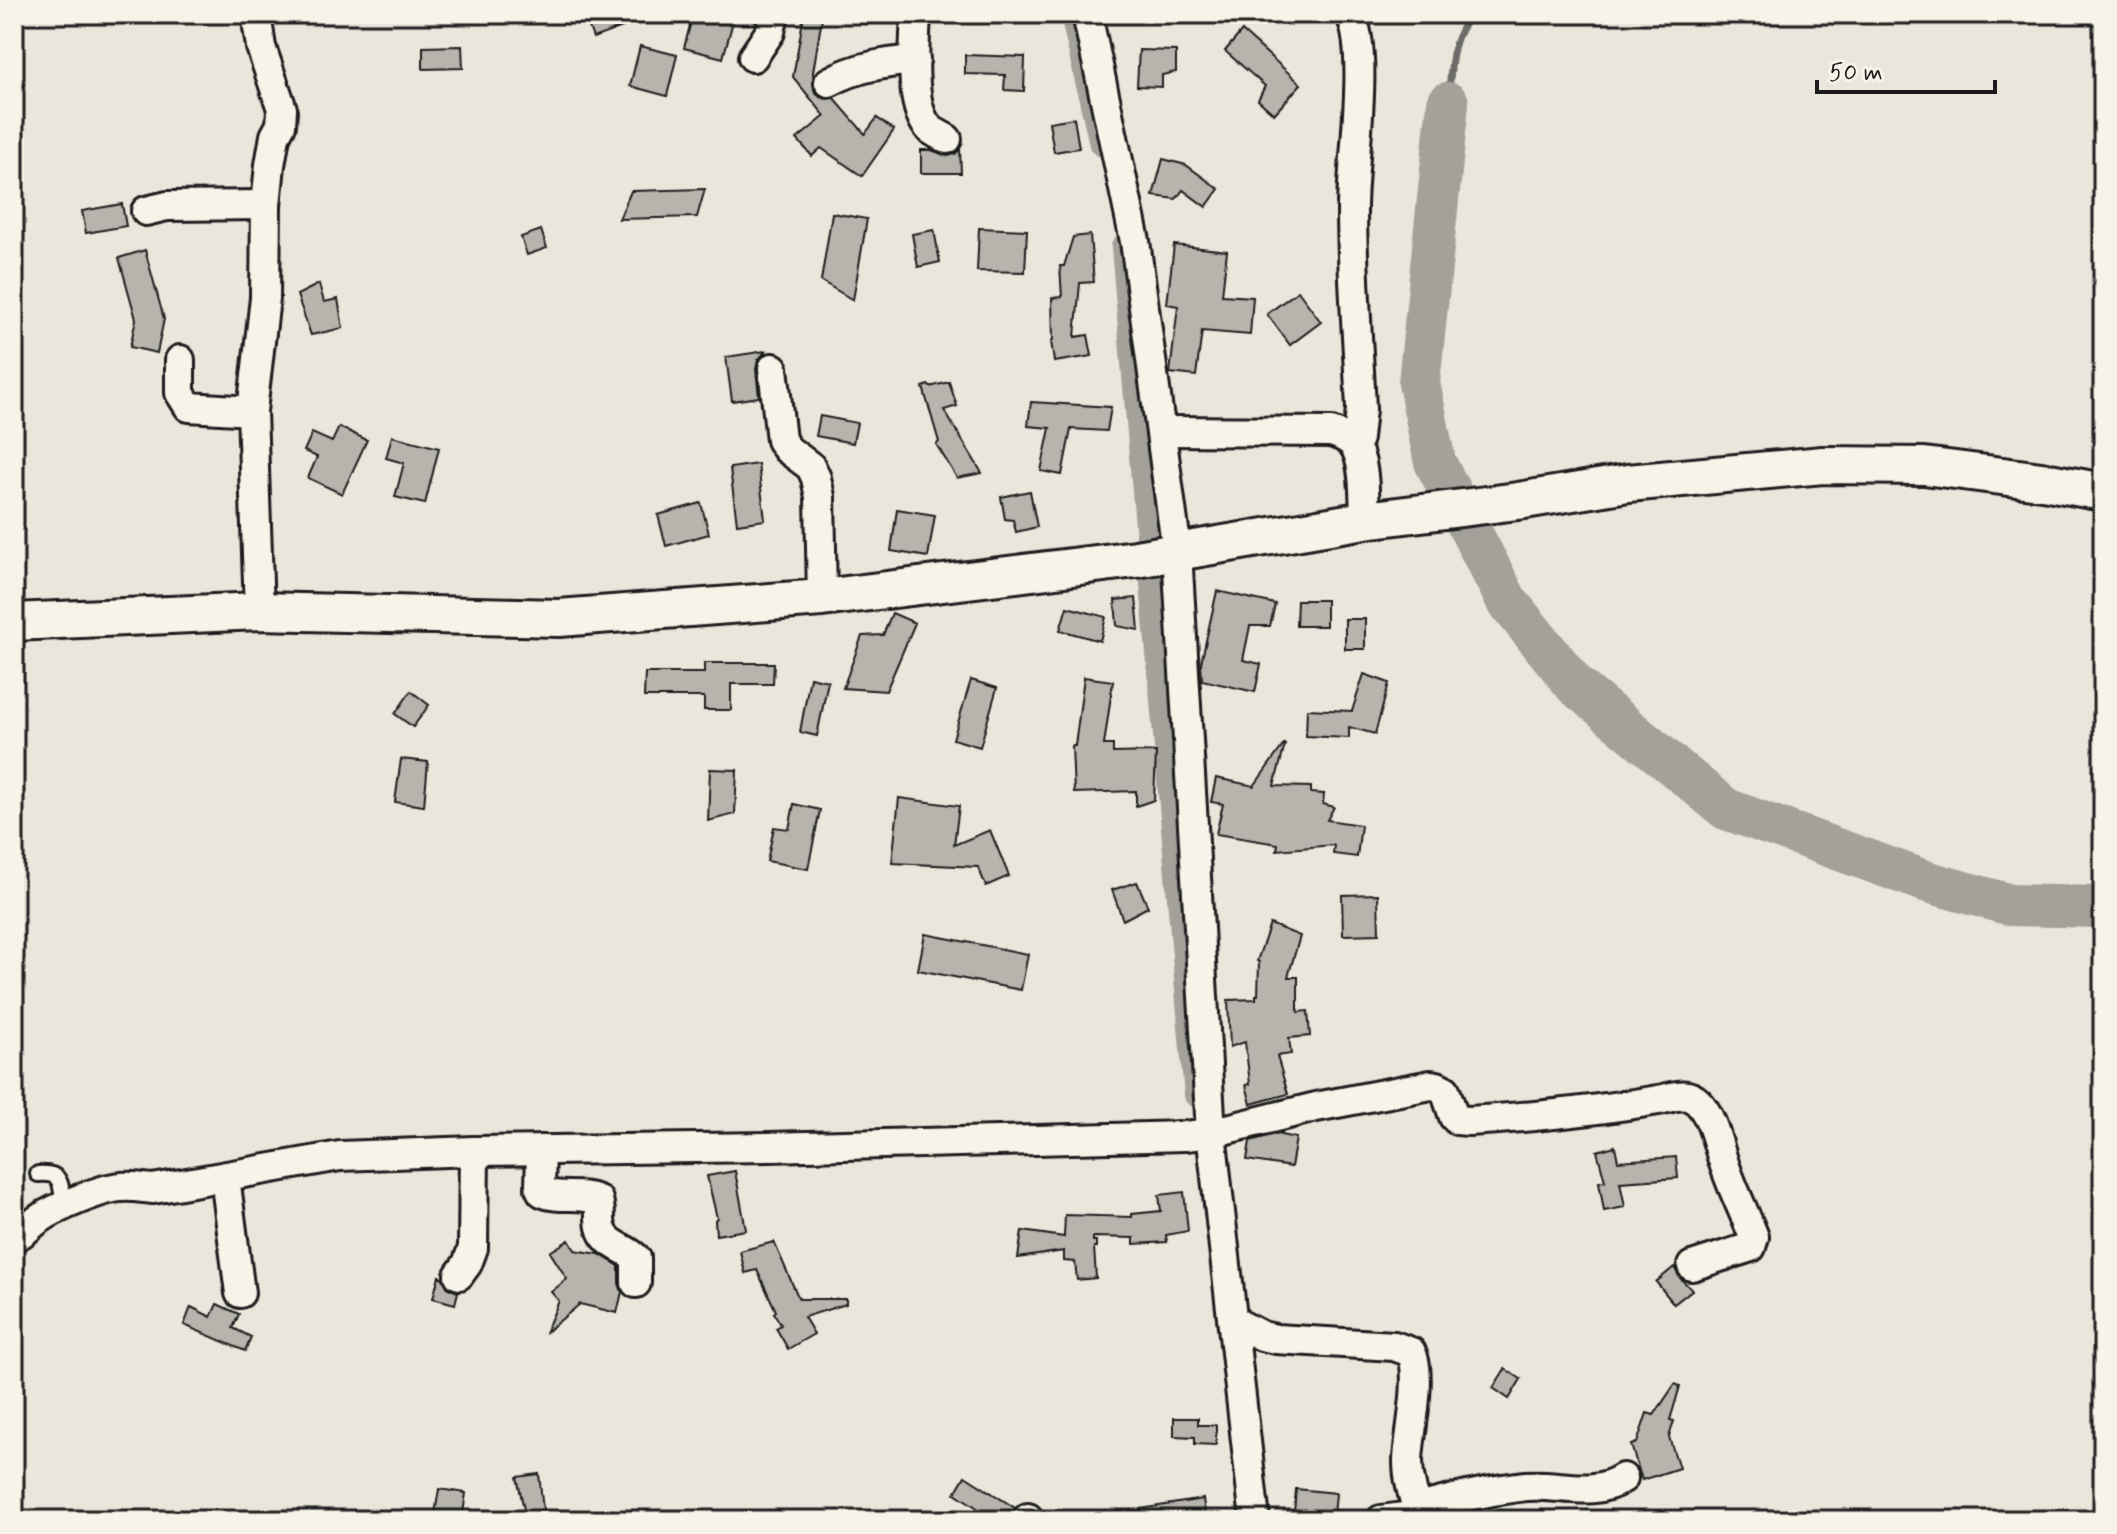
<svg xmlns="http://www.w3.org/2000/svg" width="2117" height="1534" font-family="Mynerve,sans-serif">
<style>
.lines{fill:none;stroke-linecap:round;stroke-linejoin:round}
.stream{stroke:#6d6c68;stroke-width:7}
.canal{stroke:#a3a19a;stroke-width:24}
.river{stroke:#a3a19a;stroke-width:42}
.building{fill:#b6b4ac;stroke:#1c1c1c;stroke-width:2}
.service-casing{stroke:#1c1c1c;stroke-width:20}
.minor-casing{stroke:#1c1c1c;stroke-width:34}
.tertiary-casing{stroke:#1c1c1c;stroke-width:42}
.service{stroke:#f7f3e8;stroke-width:14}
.minor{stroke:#f7f3e8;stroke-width:28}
.tertiary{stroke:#f7f3e8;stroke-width:36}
</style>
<rect width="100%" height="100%" fill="#eae6dc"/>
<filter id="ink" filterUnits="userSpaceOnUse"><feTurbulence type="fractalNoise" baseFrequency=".0125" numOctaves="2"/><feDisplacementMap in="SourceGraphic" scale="16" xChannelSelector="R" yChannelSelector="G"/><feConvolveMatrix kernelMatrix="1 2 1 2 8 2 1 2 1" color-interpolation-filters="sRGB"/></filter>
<g filter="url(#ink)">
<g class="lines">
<path class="stream" d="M 1448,103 C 1452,69 1448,41 1472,14"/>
<g class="canal">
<path d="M 1072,14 L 1101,144"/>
<path d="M 1123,247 L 1196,1095"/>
</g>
<path class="river" d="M 1448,103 L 1419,383 L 1435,462 L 1507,601 L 1576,686 L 1726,809 L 1928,882 L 2011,905 L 2103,907"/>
</g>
<g class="building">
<path d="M 584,14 L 652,14 L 652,16 L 593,38 Z"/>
<path d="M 693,14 L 735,14 L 723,58 L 684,48 Z"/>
<path d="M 804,14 L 822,18 L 813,72 L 814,90 L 820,97 L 827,99 L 834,98 L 865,134 L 877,118 L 894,130 L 862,176 L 821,148 L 812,156 L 797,139 L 825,116 L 793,77 Z"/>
<path d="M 1242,31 L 1301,84 L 1274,114 L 1258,100 L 1265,86 L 1225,51 Z"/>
<path d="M 462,46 L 463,68 L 423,69 L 423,47 Z"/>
<path d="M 640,46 L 677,55 L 667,96 L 630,86 Z"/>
<path d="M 1139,50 L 1176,51 L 1176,72 L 1162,75 L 1162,87 L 1137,86 Z"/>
<path d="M 965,55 L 1025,57 L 1024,91 L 1004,90 L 1005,75 L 965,74 Z"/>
<path d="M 1074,118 L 1079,148 L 1054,152 L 1049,122 Z"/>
<path d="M 960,149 L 961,173 L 921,173 L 921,150 L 931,150 L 948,156 L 955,154 Z"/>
<path d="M 1163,159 L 1186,165 L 1219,189 L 1206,207 L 1183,190 L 1176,199 L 1153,196 Z"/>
<path d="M 705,189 L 697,217 L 619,219 L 631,191 Z"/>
<path d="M 122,204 L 126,226 L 86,233 L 82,211 Z"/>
<path d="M 832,213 L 867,219 L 853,300 L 821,281 Z"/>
<path d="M 979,228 L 1027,230 L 1025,272 L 977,271 Z"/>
<path d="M 541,230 L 547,248 L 527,255 L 521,237 Z"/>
<path d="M 934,230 L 940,262 L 918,267 L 912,234 Z"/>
<path d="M 1090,235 L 1094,282 L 1080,283 L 1075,337 L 1088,335 L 1092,356 L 1054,362 L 1051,341 L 1053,340 L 1052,298 L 1062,297 L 1060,266 L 1064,266 L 1073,237 Z"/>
<path d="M 1174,245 L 1227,251 L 1222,295 L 1253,297 L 1250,335 L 1202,331 L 1196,376 L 1170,373 L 1178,306 L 1167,304 Z"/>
<path d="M 145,250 L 164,319 L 157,353 L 130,347 L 136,319 L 119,258 Z"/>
<path d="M 319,284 L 324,302 L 338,299 L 343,328 L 311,335 L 297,295 Z"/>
<path d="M 1298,291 L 1321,322 L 1290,345 L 1267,314 Z"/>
<path d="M 766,351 L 758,360 L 756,369 L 759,397 L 732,401 L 726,357 Z"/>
<path d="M 949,382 L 957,406 L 944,410 L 982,473 L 957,478 L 936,444 L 939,442 L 923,387 L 928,385 L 930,387 Z"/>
<path d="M 1031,402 L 1111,407 L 1107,431 L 1071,429 L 1062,475 L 1041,471 L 1050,428 L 1028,426 Z"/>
<path d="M 820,416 L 857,423 L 853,443 L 816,436 Z"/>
<path d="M 339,427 L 367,440 L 342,494 L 308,478 L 317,457 L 304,451 L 312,433 L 332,442 Z"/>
<path d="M 392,436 L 439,448 L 425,504 L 395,497 L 404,463 L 386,458 Z"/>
<path d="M 758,464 L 765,520 L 737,524 L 730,468 Z"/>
<path d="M 1030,491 L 1037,527 L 1016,532 L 1013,520 L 1005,519 L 1001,497 Z"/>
<path d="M 701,503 L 709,534 L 666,546 L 658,515 Z"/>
<path d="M 897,509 L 935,515 L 928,557 L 891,551 Z"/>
<path d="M 1217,591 L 1275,604 L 1270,626 L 1250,626 L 1243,660 L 1261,664 L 1255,692 L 1202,680 L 1201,663 Z"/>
<path d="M 1136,598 L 1139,630 L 1117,626 L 1115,600 Z"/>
<path d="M 1297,600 L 1326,600 L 1326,626 L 1296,626 Z"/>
<path d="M 1067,607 L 1106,617 L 1100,641 L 1060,630 Z"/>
<path d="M 892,613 L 915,623 L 886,691 L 843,688 L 862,636 L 883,635 Z"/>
<rect x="1345" y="619" width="20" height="30"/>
<path d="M 704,663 L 774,663 L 773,684 L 731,684 L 731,710 L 704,710 L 704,697 L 644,697 L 645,673 L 704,673 Z"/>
<path d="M 1364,674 L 1389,683 L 1375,734 L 1349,727 L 1349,738 L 1306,736 L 1307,709 L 1352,711 Z"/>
<path d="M 810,677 L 828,681 L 817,736 L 800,732 Z"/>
<path d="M 1084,677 L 1113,681 L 1104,745 L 1113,745 L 1113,753 L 1156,752 L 1154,800 L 1136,806 L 1136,791 L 1074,793 L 1072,746 L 1075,746 Z"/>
<path d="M 971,680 L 997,688 L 980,747 L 953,739 Z"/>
<path d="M 411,691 L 429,705 L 413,727 L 395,714 Z"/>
<path d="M 1284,744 L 1285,745 L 1274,786 L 1311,787 L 1311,793 L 1324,794 L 1323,804 L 1334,807 L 1327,820 L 1361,825 L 1357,857 L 1333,854 L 1334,845 L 1277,850 L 1278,844 L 1216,834 L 1223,804 L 1211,802 L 1216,778 L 1254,786 Z"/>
<path d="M 401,759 L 428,762 L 424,806 L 395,802 Z"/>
<path d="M 710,769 L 737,770 L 735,814 L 708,821 Z"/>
<path d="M 899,798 L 959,806 L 954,845 L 990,830 L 1009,876 L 986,886 L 978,867 L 892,863 Z"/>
<path d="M 794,804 L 820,810 L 808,869 L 767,861 L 774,827 L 789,829 Z"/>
<path d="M 1137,882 L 1148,907 L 1123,920 L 1112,890 Z"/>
<path d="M 1378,894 L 1379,934 L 1343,935 L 1342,895 Z"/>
<path d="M 1270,924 L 1300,936 L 1288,977 L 1298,977 L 1298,1012 L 1308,1011 L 1310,1036 L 1289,1038 L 1291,1054 L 1277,1056 L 1288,1094 L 1251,1104 L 1246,1085 L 1250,1084 L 1245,1042 L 1230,1047 L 1228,1000 L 1256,999 L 1256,995 L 1258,995 L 1259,962 L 1257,961 Z"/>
<path d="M 925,934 L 1028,954 L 1021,990 L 918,970 Z"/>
<path d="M 1276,1134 L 1296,1138 L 1291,1167 L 1247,1160 L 1250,1141 Z"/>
<path d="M 1615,1146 L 1618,1161 L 1676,1157 L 1678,1178 L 1620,1182 L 1625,1207 L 1604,1211 L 1599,1182 L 1605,1181 L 1597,1151 Z"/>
<path d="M 735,1171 L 746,1230 L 716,1235 L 715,1220 L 717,1218 L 707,1176 Z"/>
<path d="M 1184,1192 L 1188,1231 L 1166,1235 L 1167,1242 L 1134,1244 L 1134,1238 L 1093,1237 L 1093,1241 L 1096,1241 L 1096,1247 L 1094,1247 L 1096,1278 L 1077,1280 L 1075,1262 L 1064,1261 L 1064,1251 L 1018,1258 L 1022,1231 L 1064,1237 L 1065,1215 L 1132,1217 L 1132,1214 L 1161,1211 L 1159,1195 Z"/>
<path d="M 569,1240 L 575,1250 L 599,1254 L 619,1266 L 619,1283 L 622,1292 L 617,1313 L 580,1304 L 545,1333 L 559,1301 L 551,1292 L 567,1279 L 550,1252 Z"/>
<path d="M 774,1242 L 799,1299 L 846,1299 L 846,1304 L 804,1317 L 814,1334 L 788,1349 L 776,1328 L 781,1325 L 774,1313 L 776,1311 L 757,1270 L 745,1273 L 740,1251 Z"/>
<path d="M 1674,1267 L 1680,1278 L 1692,1290 L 1674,1304 L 1656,1282 Z"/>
<path d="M 439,1276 L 443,1278 L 448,1288 L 458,1292 L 455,1304 L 433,1298 Z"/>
<path d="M 217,1304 L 239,1314 L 233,1328 L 251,1337 L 245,1351 L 184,1325 L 191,1307 L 211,1317 Z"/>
<path d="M 1505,1369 L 1521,1379 L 1509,1399 L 1493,1388 Z"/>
<path d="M 1675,1384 L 1680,1386 L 1670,1420 L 1674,1421 L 1669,1437 L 1679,1468 L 1642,1480 L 1631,1445 L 1637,1443 L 1647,1413 L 1654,1415 Z"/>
<path d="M 1174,1418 L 1198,1418 L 1198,1425 L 1216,1425 L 1216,1445 L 1195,1444 L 1195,1437 L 1174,1436 Z"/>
<path d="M 539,1474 L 543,1510 L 525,1514 L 517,1477 Z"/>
<path d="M 965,1476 L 1015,1508 L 1010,1520 L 981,1520 L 985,1513 L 955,1493 Z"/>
<path d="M 439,1489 L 466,1493 L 462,1520 L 434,1520 Z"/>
<path d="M 1296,1489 L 1336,1493 L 1334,1516 L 1294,1513 Z"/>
<path d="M 1203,1499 L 1206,1520 L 1140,1520 L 1140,1509 Z"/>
</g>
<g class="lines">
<defs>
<path id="service" d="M 38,1174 C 64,1172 60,1185 64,1206"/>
<g id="minor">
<path d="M 256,14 L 261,47 L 282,109 L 281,125 L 275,136 L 270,165 L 266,205 L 265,298 L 252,411 L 259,611"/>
<path d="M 916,14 C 915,43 908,108 930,129 C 935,133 942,136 947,139"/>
<path d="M 1087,14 L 1135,241 L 1177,552 L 1211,1133 L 1255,1520"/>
<path d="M 1350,14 C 1370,51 1352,161 1352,208 C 1352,275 1358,342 1361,409 L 1358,438 L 1355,446"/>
<path d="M 753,57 L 770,32 L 774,14"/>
<path d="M 829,82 C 856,67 884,63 915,60"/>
<path d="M 146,211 L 167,206 L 266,205"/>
<path d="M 180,360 L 180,393 L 189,407 L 252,411"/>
<path d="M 773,368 L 781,440 L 787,449 L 811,467 L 816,478 L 820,497 L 822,598"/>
<path d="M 1162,431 L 1331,432 C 1340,435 1347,437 1353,444 C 1366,460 1364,500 1365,520"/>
<path d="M 541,1150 L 540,1188 L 542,1192 C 559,1200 580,1192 598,1200 C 601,1209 599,1218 601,1227 C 605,1245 625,1247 636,1258 L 636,1283"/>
<path d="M 225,1177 L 240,1293"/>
<path d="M 14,1237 C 25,1233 30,1225 39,1219 C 55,1208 102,1188 121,1187 C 131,1186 142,1188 153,1189 L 340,1156 L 474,1151 L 768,1147 L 1185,1136 L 1211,1133 L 1316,1107 L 1431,1085 L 1437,1086 L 1445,1090 L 1454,1117 L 1457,1120 L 1469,1121 C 1533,1117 1595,1111 1658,1100 C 1672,1098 1686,1090 1698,1102 C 1714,1118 1718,1148 1726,1169 C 1734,1192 1745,1214 1754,1237 L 1751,1247 L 1692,1266"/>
<path d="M 459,1275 L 467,1264 L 473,1248 L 474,1151"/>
<path d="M 1233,1321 L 1262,1336 L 1276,1339 L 1394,1346 L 1411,1352 C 1423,1374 1409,1434 1408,1460 C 1408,1468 1409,1478 1411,1486 C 1413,1498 1419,1505 1412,1516 L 1381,1520"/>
<path d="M 1416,1509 C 1452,1499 1489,1490 1526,1486 C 1559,1483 1593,1498 1623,1478"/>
<path d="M 1027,1520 L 1028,1518"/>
</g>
<path id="tertiary" d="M 14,622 L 259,611 L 559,618 L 822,598 L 1136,559 L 1365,520 L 1518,501 L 1628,483 L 1823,465 L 1924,466 L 2049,482 L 2103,492"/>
</defs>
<use href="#service" class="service-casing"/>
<use href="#minor" class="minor-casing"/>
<use href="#tertiary" class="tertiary-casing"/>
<use href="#service" class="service"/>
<use href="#minor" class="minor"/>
<use href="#tertiary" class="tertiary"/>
</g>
</g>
<rect width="2117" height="1534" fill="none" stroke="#f7f3e8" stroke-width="48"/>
<rect x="24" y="24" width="2069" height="1486" fill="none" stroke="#1c1c1c" stroke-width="3" filter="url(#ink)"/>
<path d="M1817 80v12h178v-12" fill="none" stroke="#1c1c1c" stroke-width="4"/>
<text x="1829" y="80" font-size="24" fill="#1c1c1c" stroke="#f7f3e8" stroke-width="6" paint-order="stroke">50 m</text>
</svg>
